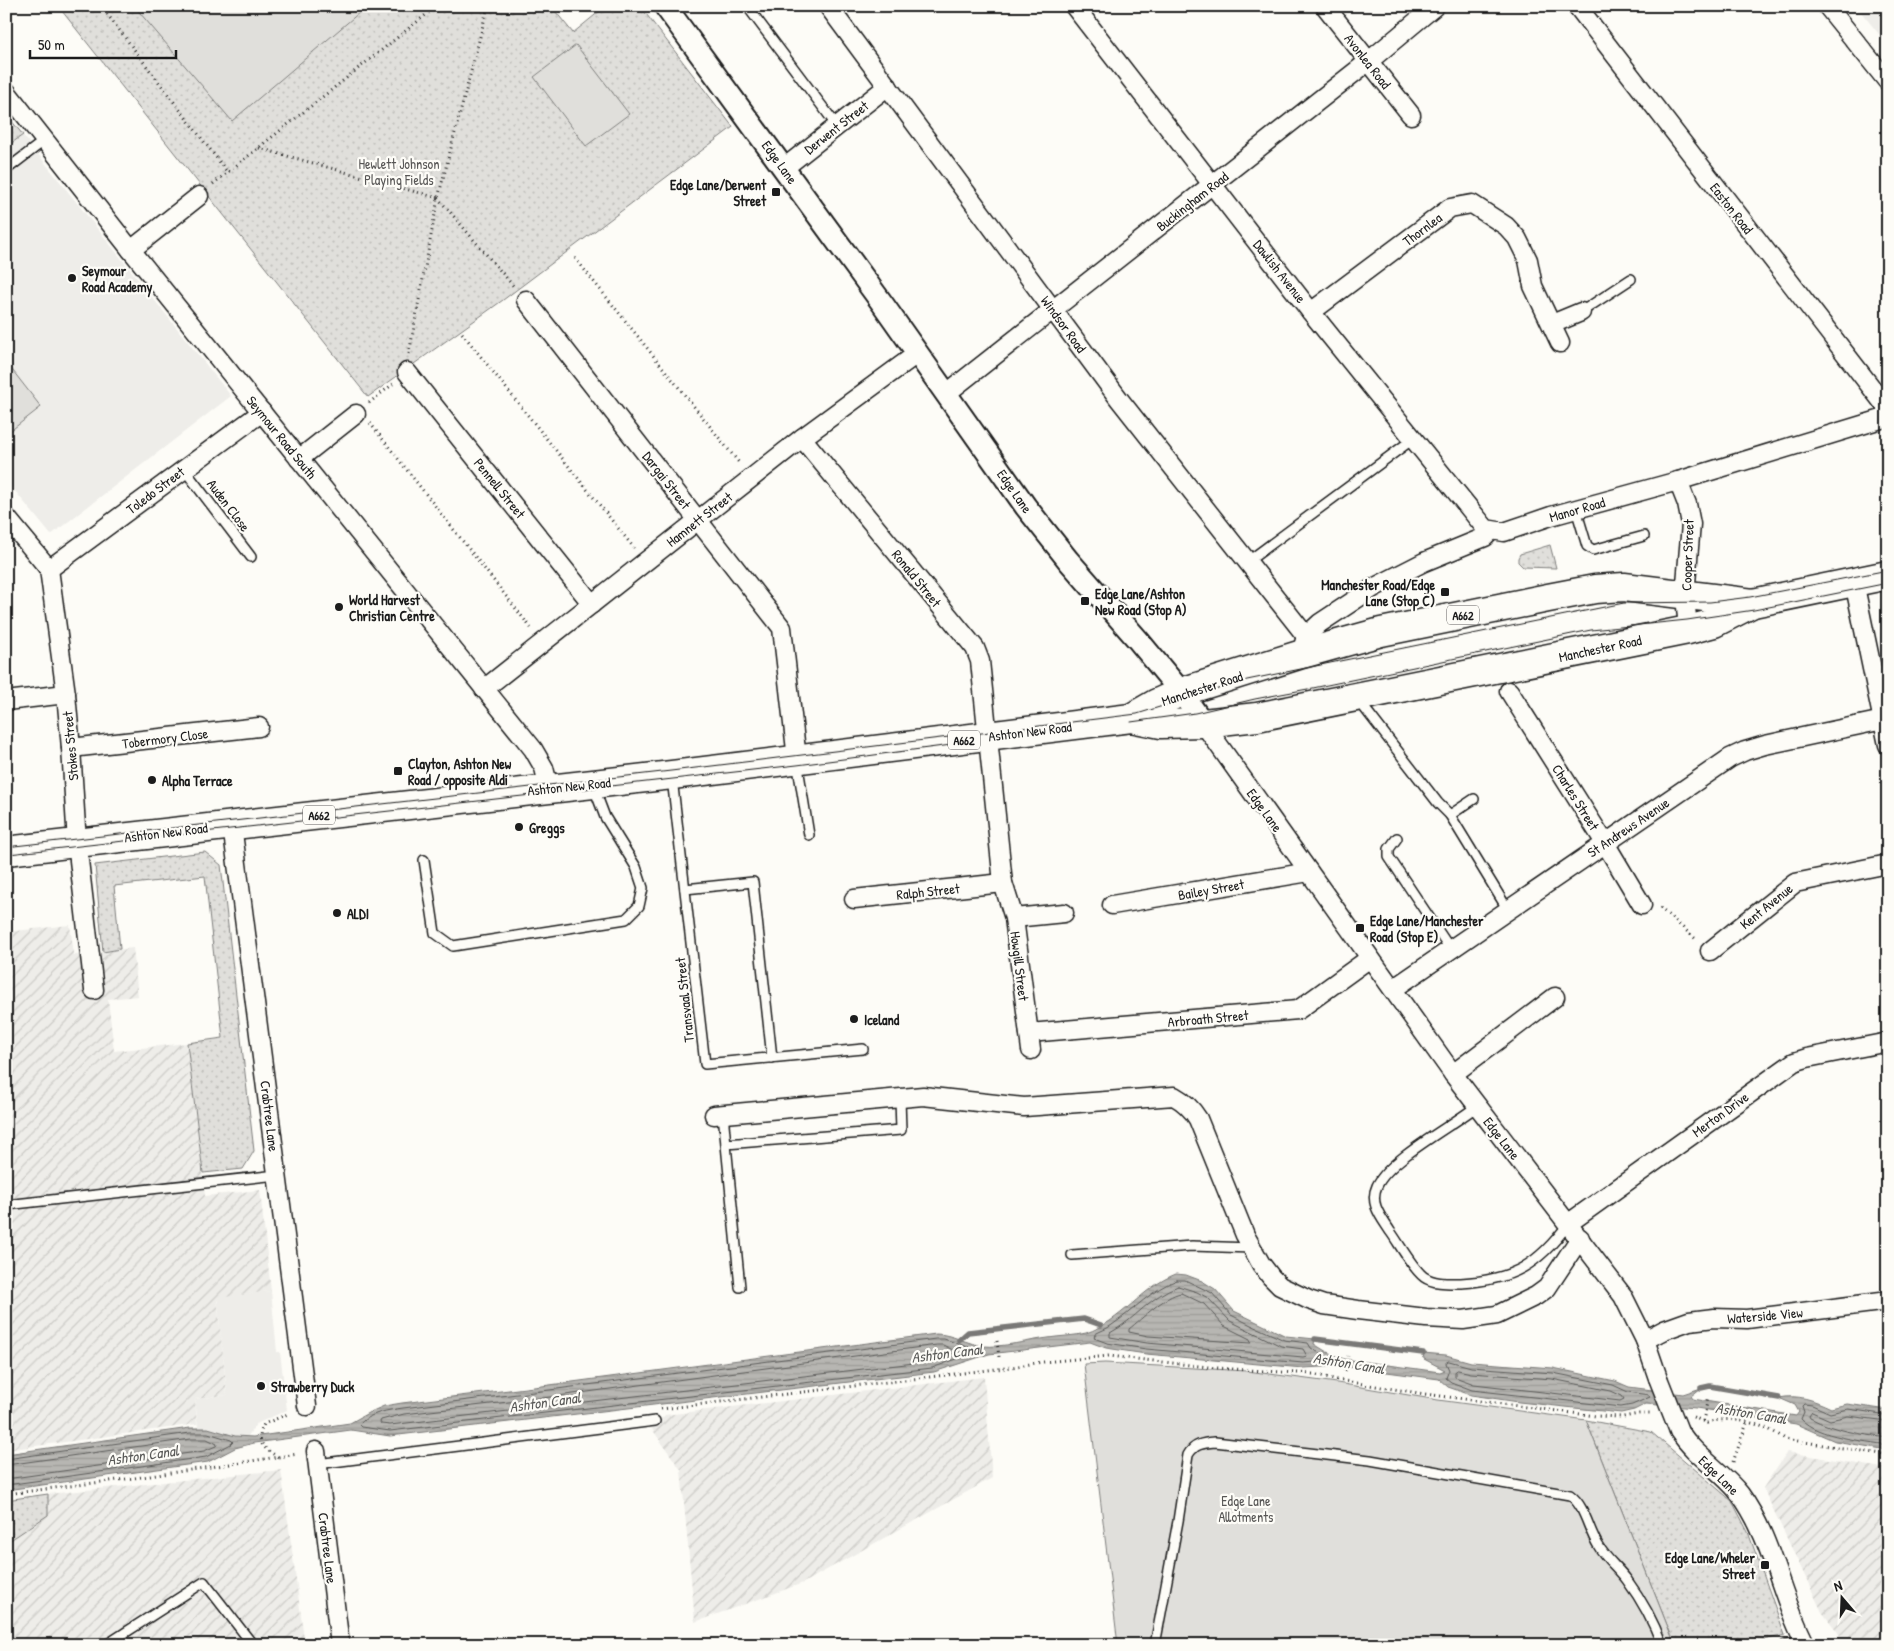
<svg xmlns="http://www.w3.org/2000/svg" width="1894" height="1651" font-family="'Patrick Hand',sans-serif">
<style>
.built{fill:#eeede9}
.industrial{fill:url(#industrial-furrows)}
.grass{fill:url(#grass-dots);stroke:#7e7e7c}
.garden{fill:#e0dfdb;stroke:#7e7e7c}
.water{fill:url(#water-rules);stroke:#797876}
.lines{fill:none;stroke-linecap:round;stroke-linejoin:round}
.shore{stroke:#5a5a58;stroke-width:1}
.stream{stroke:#797876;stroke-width:5.5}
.service-casing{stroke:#1c1c1c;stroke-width:12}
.minor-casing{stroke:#1c1c1c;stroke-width:21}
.tertiary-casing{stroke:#1c1c1c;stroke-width:25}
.primary-casing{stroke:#1c1c1c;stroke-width:31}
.path{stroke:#1c1c1c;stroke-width:3;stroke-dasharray:1 4;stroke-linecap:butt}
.service{stroke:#fdfcf7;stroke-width:9}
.minor{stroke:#fdfcf7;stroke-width:18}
.tertiary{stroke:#fdfcf7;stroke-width:21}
.primary{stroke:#fdfcf7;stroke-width:28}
.tram{stroke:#1c1c1c;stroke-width:1}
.minor-bridge-casing{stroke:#1c1c1c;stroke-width:21;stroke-linecap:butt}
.minor-bridge{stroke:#fdfcf7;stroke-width:18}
.poi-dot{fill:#1c1c1c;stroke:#fdfcf7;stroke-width:2}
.labels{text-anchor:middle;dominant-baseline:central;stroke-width:4.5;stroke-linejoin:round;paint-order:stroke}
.shield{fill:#fdfcf7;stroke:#605f5e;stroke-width:1}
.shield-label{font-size:12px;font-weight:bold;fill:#1c1c1c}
.street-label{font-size:14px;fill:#1c1c1c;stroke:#fdfcf7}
.park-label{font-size:14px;fill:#575655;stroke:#fdfcf7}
.poi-label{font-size:14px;font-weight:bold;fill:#1c1c1c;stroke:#fdfcf7;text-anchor:start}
.water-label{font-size:15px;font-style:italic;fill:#5a5a58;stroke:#fdfcf7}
</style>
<defs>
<pattern id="industrial-furrows" width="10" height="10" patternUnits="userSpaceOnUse" patternTransform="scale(1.25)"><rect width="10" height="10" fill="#eeede9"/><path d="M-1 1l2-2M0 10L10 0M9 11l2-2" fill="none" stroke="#cccbc7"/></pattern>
<pattern id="grass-dots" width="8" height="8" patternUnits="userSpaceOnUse" patternTransform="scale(1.25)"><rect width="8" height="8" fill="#e0dfdb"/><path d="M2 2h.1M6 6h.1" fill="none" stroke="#c0bfbb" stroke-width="1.8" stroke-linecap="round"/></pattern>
<pattern id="water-rules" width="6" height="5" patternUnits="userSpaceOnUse" patternTransform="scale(1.25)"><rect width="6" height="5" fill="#b7b6b2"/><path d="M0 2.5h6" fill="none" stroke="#9d9c98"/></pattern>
</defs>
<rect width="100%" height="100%" fill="#fdfcf7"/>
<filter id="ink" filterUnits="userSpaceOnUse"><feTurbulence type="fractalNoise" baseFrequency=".02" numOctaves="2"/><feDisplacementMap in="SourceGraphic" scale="10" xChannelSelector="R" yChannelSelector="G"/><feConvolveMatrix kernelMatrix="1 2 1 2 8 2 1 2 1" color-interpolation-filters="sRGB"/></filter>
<g filter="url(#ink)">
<g class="built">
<path d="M 1856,6 L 1888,6 L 1888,45 Z"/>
<path d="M 6,114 L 231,396 L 51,535 L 6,480 Z"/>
<path d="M 271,1291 L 277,1352 L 280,1352 L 287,1410 L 256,1424 L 248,1436 L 235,1436 L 208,1428 L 198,1428 L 195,1399 L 227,1395 L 217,1297 Z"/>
</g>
<g class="industrial">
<path d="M 70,925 L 74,955 L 133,948 L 138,996 L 108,999 L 114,1051 L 187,1043 L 205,1196 L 260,1190 L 271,1291 L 217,1298 L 227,1395 L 195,1399 L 197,1424 L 6,1450 L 6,932 Z"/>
<path d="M 984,1377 L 992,1478 L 803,1583 L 695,1622 L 681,1470 L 652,1429 L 665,1415 Z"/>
<path d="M 1787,1452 L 1888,1469 L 1888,1645 L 1845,1645 L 1837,1631 L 1822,1612 L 1763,1488 Z"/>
<path d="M 281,1470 L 305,1645 L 6,1645 L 6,1543 L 48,1515 L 48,1494 Z"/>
</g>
<g class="grass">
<path d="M 58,6 L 551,6 L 573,33 L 606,6 L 640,6 L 733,127 L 503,300 L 368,397 Z"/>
<path d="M 6,114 L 23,135 L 6,147 Z"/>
<path d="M 1550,545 L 1556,568 L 1523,567 L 1518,562 L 1518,558 L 1520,554 Z"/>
<path d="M 205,852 L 221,865 L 254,1151 L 243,1169 L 203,1173 L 187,1043 L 223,1038 L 205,876 L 114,886 L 120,949 L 103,952 L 95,865 Z"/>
<path d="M 1586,1420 L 1651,1432 L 1732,1501 L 1748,1532 L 1785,1635 L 1742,1645 L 1675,1645 Z"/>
<path d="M 48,1494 L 48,1515 L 6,1543 L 6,1500 Z"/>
</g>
<g class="garden">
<path d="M 134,6 L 367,6 L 232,121 Z"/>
<path d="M 576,45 L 629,114 L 586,146 L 534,77 Z"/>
<path d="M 6,362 L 41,407 L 9,432 L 6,429 Z"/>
<path d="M 1105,1363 L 1247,1371 L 1337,1383 L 1438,1400 L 1586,1420 L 1675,1645 L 1118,1645 L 1084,1364 Z"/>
</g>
<path class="water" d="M 1176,1274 L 1186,1275 L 1202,1281 L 1215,1289 L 1234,1311 L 1286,1336 L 1315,1339 L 1314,1344 L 1327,1352 L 1344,1359 L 1440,1372 L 1445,1370 L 1424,1359 L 1423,1353 L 1446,1355 L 1471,1362 L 1553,1368 L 1615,1381 L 1629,1387 L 1683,1394 L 1701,1388 L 1691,1396 L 1693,1399 L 1796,1416 L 1799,1412 L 1795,1405 L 1779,1398 C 1798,1394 1814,1400 1831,1408 L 1847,1404 L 1888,1410 L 1888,1450 L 1835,1441 L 1796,1424 L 1696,1408 L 1646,1404 L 1634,1410 L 1621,1413 L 1519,1402 L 1471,1395 L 1448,1387 L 1439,1379 L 1342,1366 L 1303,1368 L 1146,1354 L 1106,1348 L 1090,1342 L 989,1354 L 934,1372 L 390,1436 L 351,1430 L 254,1443 L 235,1448 L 208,1462 L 6,1490 L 6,1454 L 190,1428 L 208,1428 L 235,1436 L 253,1437 L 350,1423 L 368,1413 L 384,1406 L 402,1403 L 542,1386 L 936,1334 C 952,1334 967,1344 984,1346 C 999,1348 1032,1340 1048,1338 C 1061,1336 1075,1336 1086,1333 C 1121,1322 1142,1287 1176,1274 Z"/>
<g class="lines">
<g class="shore">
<path d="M 1177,1280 L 1185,1280 L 1212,1293 L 1231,1315 L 1251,1325 L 1284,1340 L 1308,1343 L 1311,1348 L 1328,1358 L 1328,1361 L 1303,1363 L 1146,1349 L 1107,1343 L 1094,1338 L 1095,1334 C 1100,1331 1107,1329 1112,1325 C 1134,1310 1152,1289 1177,1280 Z"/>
<path d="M 1178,1286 L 1197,1292 L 1208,1298 L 1230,1321 L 1281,1346 L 1303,1349 L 1307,1356 L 1303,1357 L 1147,1343 L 1110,1337 L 1110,1333 C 1135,1320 1151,1295 1178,1286 Z"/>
<path d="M 1181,1293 L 1204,1304 L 1224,1326 L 1250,1339 L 1251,1343 L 1148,1336 L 1129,1332 L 1129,1329 C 1143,1318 1164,1296 1181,1293 Z"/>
<path d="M 936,1339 L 944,1339 L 974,1349 L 976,1352 L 932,1368 L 390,1431 L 361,1427 L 359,1425 C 368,1413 389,1410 403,1408 L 542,1391 Z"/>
<path d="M 937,1345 L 943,1345 L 953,1350 L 954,1353 L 931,1361 L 390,1425 L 381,1424 L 380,1422 L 381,1420 L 404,1414 L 543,1398 Z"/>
<path d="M 1449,1361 L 1471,1367 L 1553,1373 L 1613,1385 L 1628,1392 L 1649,1395 L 1650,1397 L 1632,1405 L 1621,1407 L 1472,1390 L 1451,1382 L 1446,1378 L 1449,1370 L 1446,1363 Z"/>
<path d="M 1458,1370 L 1471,1373 L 1552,1379 L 1611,1391 L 1622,1396 L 1624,1399 L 1620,1401 L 1474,1384 L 1455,1377 L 1455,1372 Z"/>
<path d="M 1888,1415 L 1848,1409 L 1830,1413 L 1812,1405 L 1804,1404 L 1802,1406 L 1804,1412 L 1801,1419 C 1817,1437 1864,1441 1888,1445"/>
<path d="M 1888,1421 L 1848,1416 L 1830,1420 L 1812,1412 L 1809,1416 L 1810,1418 C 1835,1431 1860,1434 1888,1438"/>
<path d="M 6,1459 L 190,1433 L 208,1433 L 231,1440 L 233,1442 L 231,1444 L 206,1457 L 6,1485"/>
<path d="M 6,1465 L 191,1439 L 207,1439 L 217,1444 L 216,1446 L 204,1451 L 6,1479"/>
</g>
<g class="stream">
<path d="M 1315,1339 L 1423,1353"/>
<path d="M 959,1340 L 968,1332 L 1084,1319 L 1101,1325"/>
<path d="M 1701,1388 L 1710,1386 L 1779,1398"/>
</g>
<defs>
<g id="service">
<path d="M 747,6 L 837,126"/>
<path d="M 6,170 L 45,140"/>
<path d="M 1581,312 L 1631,279"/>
<path d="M 184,469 L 251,557"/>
<path d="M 1576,509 L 1587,546 L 1593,550 L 1644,536"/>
<path d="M 1247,562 L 1413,439"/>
<path d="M 1359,701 L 1438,803 L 1450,815"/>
<path d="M 797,761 L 809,835"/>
<path d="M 672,778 L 705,1064 L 863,1049"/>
<path d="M 1474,799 L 1450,815 L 1508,910"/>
<path d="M 1397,838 L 1389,849 L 1389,857 L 1451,950"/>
<path d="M 424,860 L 435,933 L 453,946 L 626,919 L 639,906 L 643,888 L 636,867 L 605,817 L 594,788"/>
<path d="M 685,889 L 753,882 L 772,1058"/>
<path d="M 1477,1106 C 1452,1126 1389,1159 1377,1186 C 1369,1203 1381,1217 1390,1231 C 1399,1243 1412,1268 1424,1277 C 1434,1284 1449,1283 1461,1283 C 1513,1280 1538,1265 1569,1223"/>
<path d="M 723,1114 L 740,1287"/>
<path d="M 726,1144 L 901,1130 L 900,1099"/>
<path d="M 6,1205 L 277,1175"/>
<path d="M 1072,1255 L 1192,1246 L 1252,1248"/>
<path d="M 317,1464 L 655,1421"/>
<path d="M 106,1645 L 204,1582 L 253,1645"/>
<path d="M 1155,1645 L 1178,1521 L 1188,1455 C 1194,1444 1203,1443 1215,1442 L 1370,1460 L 1570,1495 C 1585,1506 1588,1529 1598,1545 C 1605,1558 1618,1568 1627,1580 C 1641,1599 1654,1623 1662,1645"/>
<path d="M 1785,1645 L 1803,1641"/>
</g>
<g id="minor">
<path d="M 828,6 L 1119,399 L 1306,636"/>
<path d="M 1074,6 L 1311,312 L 1486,529 L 1504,532 L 1551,516 L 1678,481 L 1888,417"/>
<path d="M 1325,6 L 1411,115"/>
<path d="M 1577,6 L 1888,409"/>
<path d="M 1827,6 L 1888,82"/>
<path d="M 6,91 L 131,250 L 533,749 L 544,768 L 549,788"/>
<path d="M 784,168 L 888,86"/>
<path d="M 131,250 L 199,196"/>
<path d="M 526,300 L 782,628 L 797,759"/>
<path d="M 1311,312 L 1450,208 L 1472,204 L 1506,226 L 1517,238 L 1528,260 L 1533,286 L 1560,343"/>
<path d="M 1552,324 L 1581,312"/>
<path d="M 407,372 L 592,604"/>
<path d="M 947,393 L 1369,61 L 1435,6"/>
<path d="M 802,438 L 975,648 L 980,661 L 1003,883 L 1014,918 L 1031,1050"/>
<path d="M 299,459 L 356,414"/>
<path d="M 1678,481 L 1687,504 L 1691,524 L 1685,595 L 1688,630"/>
<path d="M 6,517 L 49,569 L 66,694 L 71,748 L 77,843 L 94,990"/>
<path d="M 49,569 L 262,412"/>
<path d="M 1854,582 L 1888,745"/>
<path d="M 1303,647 L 1306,636 L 1320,623 L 1373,588 L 1424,562 L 1485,537 L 1491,531"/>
<path d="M 484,689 L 802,438 L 918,353"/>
<path d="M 1509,691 L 1605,843 L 1642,905"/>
<path d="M 6,701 L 66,694"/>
<path d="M 1203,723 L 1453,1074 L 1623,1296 L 1645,1340 L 1658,1378"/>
<path d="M 71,748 L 259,727"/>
<path d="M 232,825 L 307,1406"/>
<path d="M 854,899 L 1003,883"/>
<path d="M 1112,905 L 1309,872"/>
<path d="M 1014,918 L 1064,913"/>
<path d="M 1710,951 L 1795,883 L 1888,864"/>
<path d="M 1393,989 L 1730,758 L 1745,751 L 1765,745 L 1888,719"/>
<path d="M 1029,1033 L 1298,1010 L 1370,958"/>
<path d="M 1453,1074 L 1555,997"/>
<path d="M 714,1115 L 923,1096 L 1024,1107 L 1174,1096 C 1185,1102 1192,1109 1198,1119 L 1245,1235 L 1261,1264 L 1271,1277 L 1280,1286 L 1309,1300 L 1324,1305 L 1358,1310 L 1426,1318 L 1463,1320 L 1497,1315 L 1536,1296 L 1547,1288 L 1580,1238"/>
<path d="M 1569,1223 L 1794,1062 L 1807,1058 L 1888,1042"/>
<path d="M 1645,1340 L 1664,1330 L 1689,1321 L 1714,1318 L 1747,1319 L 1888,1301"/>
<path d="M 1679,1431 C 1695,1456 1722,1471 1740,1494 C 1773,1539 1780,1597 1806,1645"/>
<path d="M 316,1451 L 340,1645"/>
</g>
<path id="tertiary" d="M 665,6 L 882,303 L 1026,507 L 1068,560 L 1138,640 L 1181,692 L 1203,723"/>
<g id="primary">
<path d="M 1131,718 L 1157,703 L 1181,692 L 1302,654 L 1381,632 L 1548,598 L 1595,589 L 1624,587 L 1753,603"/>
<path d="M 6,851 L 672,775 L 1131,718 L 1161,724 L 1203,723 L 1257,717 L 1688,630 L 1714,623 L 1753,603 L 1888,575"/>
</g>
</defs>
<use href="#service" class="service-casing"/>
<use href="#minor" class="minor-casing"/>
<use href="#tertiary" class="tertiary-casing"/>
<use href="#primary" class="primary-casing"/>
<g class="path">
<path d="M 101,6 L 228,173"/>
<path d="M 259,148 L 438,198 L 515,288"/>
<path d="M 213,184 L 437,6"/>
<path d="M 575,258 L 740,464"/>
<path d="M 462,333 L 634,548"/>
<path d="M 409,354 L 438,198 L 488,6"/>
<path d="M 369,403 L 393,384"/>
<path d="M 370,423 L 531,628"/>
<path d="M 1660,908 L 1697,940"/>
<path d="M 997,1341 L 999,1357"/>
<path d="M 1345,1371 L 1348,1356"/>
<path d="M 661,1409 L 1005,1368 L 1043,1362 L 1109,1356 L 1217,1368 L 1313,1374 L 1338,1380 L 1425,1394 L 1596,1416 L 1623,1417 L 1639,1414 L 1652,1414"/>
<path d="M 1693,1417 L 1707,1423 C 1732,1414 1764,1424 1785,1439 L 1888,1455"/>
<path d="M 1703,1421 L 1708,1398"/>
<path d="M 278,1457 C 263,1448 255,1442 264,1424 L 290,1413"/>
<path d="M 1733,1462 L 1747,1423"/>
<path d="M 6,1494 L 150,1476 L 298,1454"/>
</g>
<use href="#service" class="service"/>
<use href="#minor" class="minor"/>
<use href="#tertiary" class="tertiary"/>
<use href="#primary" class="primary"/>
<g class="tram">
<path d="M 1131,722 L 1195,713 L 1255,699 L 1313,688 L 1591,630 L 1687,620 L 1754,610 L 1888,583"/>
<path d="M 6,847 L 671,771 L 1137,714 L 1247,680 L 1624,603 L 1710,602 L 1750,597 L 1888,570"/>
<path d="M 9,854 L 797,765 L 967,743"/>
</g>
<defs>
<path id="minor-bridge" d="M 1658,1378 L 1679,1431"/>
</defs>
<use href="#minor-bridge" class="minor-bridge-casing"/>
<use href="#minor-bridge" class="minor-bridge"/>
</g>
</g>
<g class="poi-dot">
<rect x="771" y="187" width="10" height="10" rx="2.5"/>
<circle cx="72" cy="278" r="5"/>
<rect x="1440" y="587" width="10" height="10" rx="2.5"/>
<rect x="1080" y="596" width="10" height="10" rx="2.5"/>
<circle cx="339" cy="607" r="5"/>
<rect x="393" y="766" width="10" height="10" rx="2.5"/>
<circle cx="152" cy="780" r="5"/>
<circle cx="519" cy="827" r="5"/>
<circle cx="337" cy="913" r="5"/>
<rect x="1355" y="923" width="10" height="10" rx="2.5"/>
<circle cx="854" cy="1019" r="5"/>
<circle cx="261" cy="1386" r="5"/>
<rect x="1760" y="1560" width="10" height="10" rx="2.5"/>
</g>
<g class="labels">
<g class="shield">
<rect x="1447" y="605.5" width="32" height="19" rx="4"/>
<rect x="948" y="730.5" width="32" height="19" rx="4"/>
<rect x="303" y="805.5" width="32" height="19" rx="4"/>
</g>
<g class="shield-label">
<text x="1463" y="615">A662</text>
<text x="964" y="740">A662</text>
<text x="319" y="815">A662</text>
</g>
<g class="street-label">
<text transform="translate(1368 61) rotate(52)">Avonlea Road</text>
<text transform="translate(836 127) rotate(-38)">Derwent Street</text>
<text transform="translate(780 162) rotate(54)">Edge Lane</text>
<text transform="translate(1192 201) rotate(-38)">Buckingham Road</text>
<text transform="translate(1732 208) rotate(52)">Easton Road</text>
<text transform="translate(1422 229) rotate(-37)">Thornlea</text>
<text transform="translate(1280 271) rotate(52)">Dawlish Avenue</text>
<text transform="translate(1064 324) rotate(54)">Windsor Road</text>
<text transform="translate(282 437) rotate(51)">Seymour Road South</text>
<text transform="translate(667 480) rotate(52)">Dargai Street</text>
<text transform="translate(500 488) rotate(51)">Pennell Street</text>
<text transform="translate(155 490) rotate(-37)">Toledo Street</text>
<text transform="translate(1015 491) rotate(55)">Edge Lane</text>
<text transform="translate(229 505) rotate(53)">Auden Close</text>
<text transform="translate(1577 509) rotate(-16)">Manor Road</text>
<text transform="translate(699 519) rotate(-38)">Hamnett Street</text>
<text transform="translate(1687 555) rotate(-88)">Cooper Street</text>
<text transform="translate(917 578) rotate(51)">Ronald Street</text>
<text transform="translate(1600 648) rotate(-12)">Manchester Road</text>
<text transform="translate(1202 688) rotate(-18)">Manchester Road</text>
<text transform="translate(1030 731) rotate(-7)">Ashton New Road</text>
<text transform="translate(165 738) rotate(-7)">Tobermory Close</text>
<text transform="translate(70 746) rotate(-95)">Stokes Street</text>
<text transform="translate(569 786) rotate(-6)">Ashton New Road</text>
<text transform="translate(1576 797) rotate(58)">Charles Street</text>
<text transform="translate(1265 810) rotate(54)">Edge Lane</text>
<text transform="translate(1628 827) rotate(-34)">St Andrews Avenue</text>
<text transform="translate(166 832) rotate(-7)">Ashton New Road</text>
<text transform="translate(1211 889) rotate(-10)">Bailey Street</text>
<text transform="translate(928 891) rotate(-6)">Ralph Street</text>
<text transform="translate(1766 906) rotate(-39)">Kent Avenue</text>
<text transform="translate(1020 966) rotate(83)">Howgill Street</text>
<text transform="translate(684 1000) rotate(-96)">Transvaal Street</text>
<text transform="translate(1208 1018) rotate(-5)">Arbroath Street</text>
<text transform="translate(1720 1114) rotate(-36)">Merton Drive</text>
<text transform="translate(270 1116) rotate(83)">Crabtree Lane</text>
<text transform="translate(1502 1138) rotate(52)">Edge Lane</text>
<text transform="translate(1765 1315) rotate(-5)">Waterside View</text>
<text transform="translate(1719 1475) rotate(44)">Edge Lane</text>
<text transform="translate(328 1548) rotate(83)">Crabtree Lane</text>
</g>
<g class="park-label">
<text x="399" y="163">Hewlett Johnson<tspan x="399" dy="16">Playing Fields</tspan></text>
<text x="1246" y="1500">Edge Lane<tspan x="1246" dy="16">Allotments</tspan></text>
</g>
<g class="poi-label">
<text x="766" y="184" text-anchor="end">Edge Lane/Derwent<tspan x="766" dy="16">Street</tspan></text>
<text x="82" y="270">Seymour<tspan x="82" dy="16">Road Academy</tspan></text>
<text x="1435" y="584" text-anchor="end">Manchester Road/Edge<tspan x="1435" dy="16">Lane (Stop C)</tspan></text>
<text x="1095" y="593">Edge Lane/Ashton<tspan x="1095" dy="16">New Road (Stop A)</tspan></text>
<text x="349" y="599">World Harvest<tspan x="349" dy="16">Christian Centre</tspan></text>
<text x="408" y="763">Clayton, Ashton New<tspan x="408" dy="16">Road / opposite Aldi</tspan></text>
<text x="162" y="780">Alpha Terrace</text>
<text x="529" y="827">Greggs</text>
<text x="347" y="913">ALDI</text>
<text x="1370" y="920">Edge Lane/Manchester<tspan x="1370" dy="16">Road (Stop E)</tspan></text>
<text x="864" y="1019">Iceland</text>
<text x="271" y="1386">Strawberry Duck</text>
<text x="1755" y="1557" text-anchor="end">Edge Lane/Wheler<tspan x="1755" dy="16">Street</tspan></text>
</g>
<g class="water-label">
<text transform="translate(947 1353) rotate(-7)">Ashton Canal</text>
<text transform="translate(1349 1363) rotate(9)">Ashton Canal</text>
<text transform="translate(545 1402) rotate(-8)">Ashton Canal</text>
<text transform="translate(1751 1413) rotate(9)">Ashton Canal</text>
<text transform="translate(143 1455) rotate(-8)">Ashton Canal</text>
</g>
</g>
<rect width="1894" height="1651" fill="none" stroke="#fdfcf7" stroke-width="25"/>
<rect x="12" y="12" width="1869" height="1626" fill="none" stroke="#1c1c1c" stroke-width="2" filter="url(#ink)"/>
<g transform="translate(1842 1598) rotate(341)" stroke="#fdfcf7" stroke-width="4" paint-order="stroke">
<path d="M0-4L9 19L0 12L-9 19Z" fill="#1c1c1c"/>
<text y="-8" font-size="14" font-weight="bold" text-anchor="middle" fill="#1c1c1c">N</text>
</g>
<path d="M30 50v8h146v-8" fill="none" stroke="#1c1c1c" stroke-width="2.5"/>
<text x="38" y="50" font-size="15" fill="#1c1c1c" stroke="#fdfcf7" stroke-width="4" paint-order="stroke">50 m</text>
</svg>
